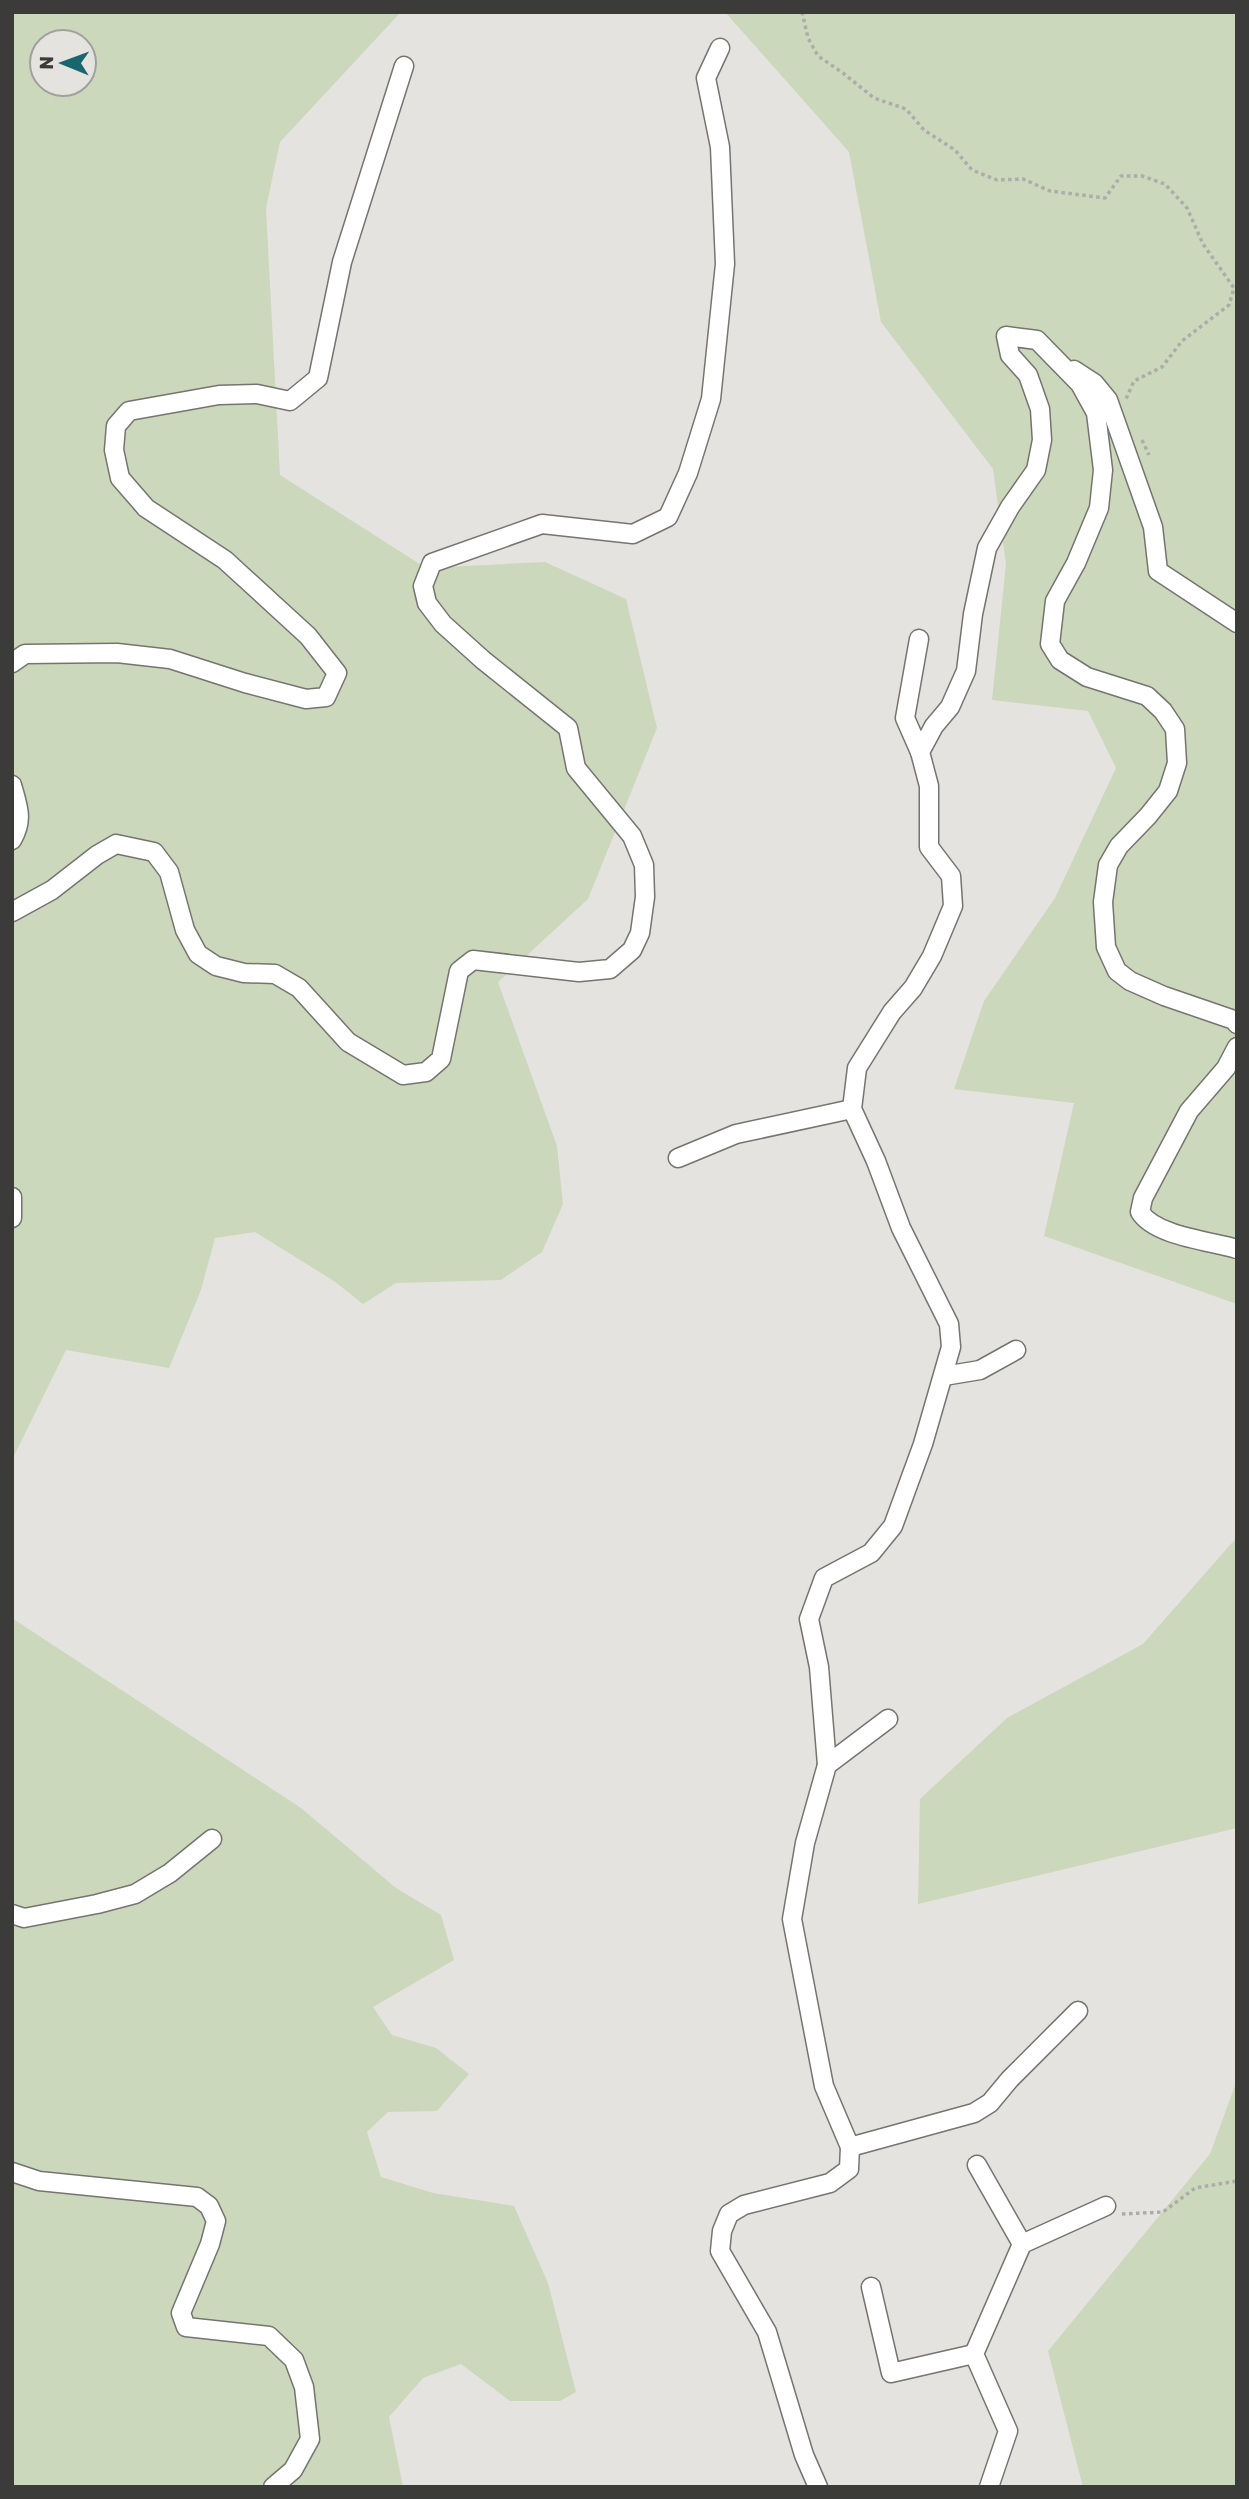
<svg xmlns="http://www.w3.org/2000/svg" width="1249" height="2499" font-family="Rubik,sans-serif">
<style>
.green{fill:#ccd8bb;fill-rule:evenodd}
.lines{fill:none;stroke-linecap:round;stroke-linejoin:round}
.minor-casing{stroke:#757471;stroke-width:21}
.path{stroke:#acaca9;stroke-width:3.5;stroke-dasharray:3.5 3.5;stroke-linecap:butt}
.minor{stroke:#fff;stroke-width:18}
</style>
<rect width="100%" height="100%" fill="#e4e3e0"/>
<g class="green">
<path d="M 12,12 L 401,12 L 280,142 L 266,208 L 280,475 L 426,568 L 545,562 L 626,599 L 657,728 L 588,899 L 498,982 L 557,1146 L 563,1204 L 542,1252 L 501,1280 L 396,1283 L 363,1304 L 334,1281 L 255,1232 L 215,1238 L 201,1290 L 169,1368 L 66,1350 L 12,1460 ZM 42,42 L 84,42 L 84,84 L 42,84 Z"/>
<path d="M 725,12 L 1237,12 L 1237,1304 L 1044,1236 L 1074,1103 L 954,1089 L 984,1001 L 1055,898 L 1116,768 L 1088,711 L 992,700 L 1006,564 L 993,469 L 881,322 L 849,152 Z"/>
<path d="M 1237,1537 L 1237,1828 L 918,1904 L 920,1799 L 1007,1718 L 1143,1644 Z"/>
<path d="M 12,1618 L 301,1808 L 396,1888 L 441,1915 L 454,1960 L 373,2007 L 392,2035 L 436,2048 L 469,2074 L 437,2111 L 388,2112 L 367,2132 L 381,2177 L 433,2193 L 514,2206 L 548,2283 L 576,2392 L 560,2401 L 510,2401 L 461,2364 L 423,2378 L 389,2417 L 403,2487 L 12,2487 Z"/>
<path d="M 1237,2080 L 1237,2487 L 1083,2487 L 1048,2351 L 1210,2154 Z"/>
</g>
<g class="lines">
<defs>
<g id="minor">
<path d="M 1074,370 L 1094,383 L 1108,400 L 1153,527 L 1158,571 L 1237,623"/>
<path d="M 919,639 L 905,718 L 920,752"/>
<path d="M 12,663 L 25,654 L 117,653 L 170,659 L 245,683 L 306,699 L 326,697 L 337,673 L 308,636 L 225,560 L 146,508 L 120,478 L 114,450 L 116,426 L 129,411 L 219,395 L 257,394 L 290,401 L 318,378 L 342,262 L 404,66"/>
<path d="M 12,785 C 18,807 24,819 12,840"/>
<path d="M 12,912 L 52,890 L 97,855 L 116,844 L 154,852 L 169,872 L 185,930 L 198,954 L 216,966 L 244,973 L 275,974 L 299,988 L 348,1042 L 403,1075 L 426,1072 L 441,1059 L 459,971 L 473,960 L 579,972 L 610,969 L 632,950 L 640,933 L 645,897 L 644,865 L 632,836 L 576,768 L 568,728 L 483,660 L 443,624 L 427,603 L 423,586 L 432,563 L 542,524 L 633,534 L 668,517 L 688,473 L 711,399 L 725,264 L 720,147 L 706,78 L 720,48"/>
<path d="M 1237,1047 L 1226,1068 L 1189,1111 L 1143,1198 L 1140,1212 C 1155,1236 1210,1241 1237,1249"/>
<path d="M 678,1158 L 736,1134 L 852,1109"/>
<path d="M 12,1197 L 12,1218"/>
<path d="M 944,1376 L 980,1370 L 1016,1350"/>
<path d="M 827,1765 L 819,1667 L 809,1619 L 824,1578 L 871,1553 L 893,1526 L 923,1444 L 951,1347 L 949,1324 L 901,1228 L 876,1161 L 852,1109 L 857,1068 L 892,1012 L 913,988 L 932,956 L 953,906 L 951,876 L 929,847 L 929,786 L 920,752 L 934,726 L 950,707 L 966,671 L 973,614 L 987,548 L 1010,507 L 1036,470 L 1042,440 L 1040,409 L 1028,375 L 1010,355 L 1006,336 L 1037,340 L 1080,384 L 1096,413 L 1103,470 L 1099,508 L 1076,563 L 1055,601 L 1050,644 L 1060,660 L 1087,677 L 1147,696 L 1163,711 L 1175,729 L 1177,763 L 1168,791 L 1148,816 L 1119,846 L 1108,865 L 1103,902 L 1106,947 L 1117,971 L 1130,981 L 1164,996 L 1234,1020 L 1237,1024"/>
<path d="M 12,1914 L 24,1918 L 97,1904 L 135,1894 L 170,1873 L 212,1839"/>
<path d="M 850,2147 L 974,2113 L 990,2103 L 1010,2079 L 1078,2011"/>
<path d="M 977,2165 L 1022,2244"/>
<path d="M 12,2172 L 39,2181 L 197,2197 L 209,2206 L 216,2221 L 210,2244 L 181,2313 L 186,2327 L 269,2336 L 294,2360 L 304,2387 L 310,2439 L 293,2470 L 273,2487"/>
<path d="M 871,2287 L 891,2373 L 974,2354"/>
<path d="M 818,2487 L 804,2455 L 767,2332 L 720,2251 L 722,2231 L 729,2214 L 744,2205 L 830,2183 L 849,2169 L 850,2147 L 824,2086 L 792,1919 L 805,1843 L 827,1765 L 888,1719"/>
<path d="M 989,2487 L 1008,2431 L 974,2354 L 1022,2244 L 1106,2206"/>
</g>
</defs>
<use href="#minor" class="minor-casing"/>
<g class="path">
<path d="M 802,12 L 808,38 L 818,56 L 843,73 L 874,98 L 906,109 L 924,130 L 955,150 L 972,170 L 997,180 L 1023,179 L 1050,191 L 1105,198 L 1121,176 L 1142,176 L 1165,184 L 1187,208 L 1203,244 L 1234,288 L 1229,305 L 1182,341 L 1162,367 L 1134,381 L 1126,399"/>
<path d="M 1142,440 L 1149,455"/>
<path d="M 1122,2214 L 1163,2212 L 1195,2188 L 1237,2181"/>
</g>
<use href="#minor" class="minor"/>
</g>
<rect width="1249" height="2499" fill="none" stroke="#3b3b39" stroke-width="28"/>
<g transform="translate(63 63) rotate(271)"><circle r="33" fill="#e4e3e0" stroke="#a0a09d" stroke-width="2"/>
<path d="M0-5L12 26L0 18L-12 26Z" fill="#1a6670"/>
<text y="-10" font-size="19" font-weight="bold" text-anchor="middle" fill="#3b3b39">N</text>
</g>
</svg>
